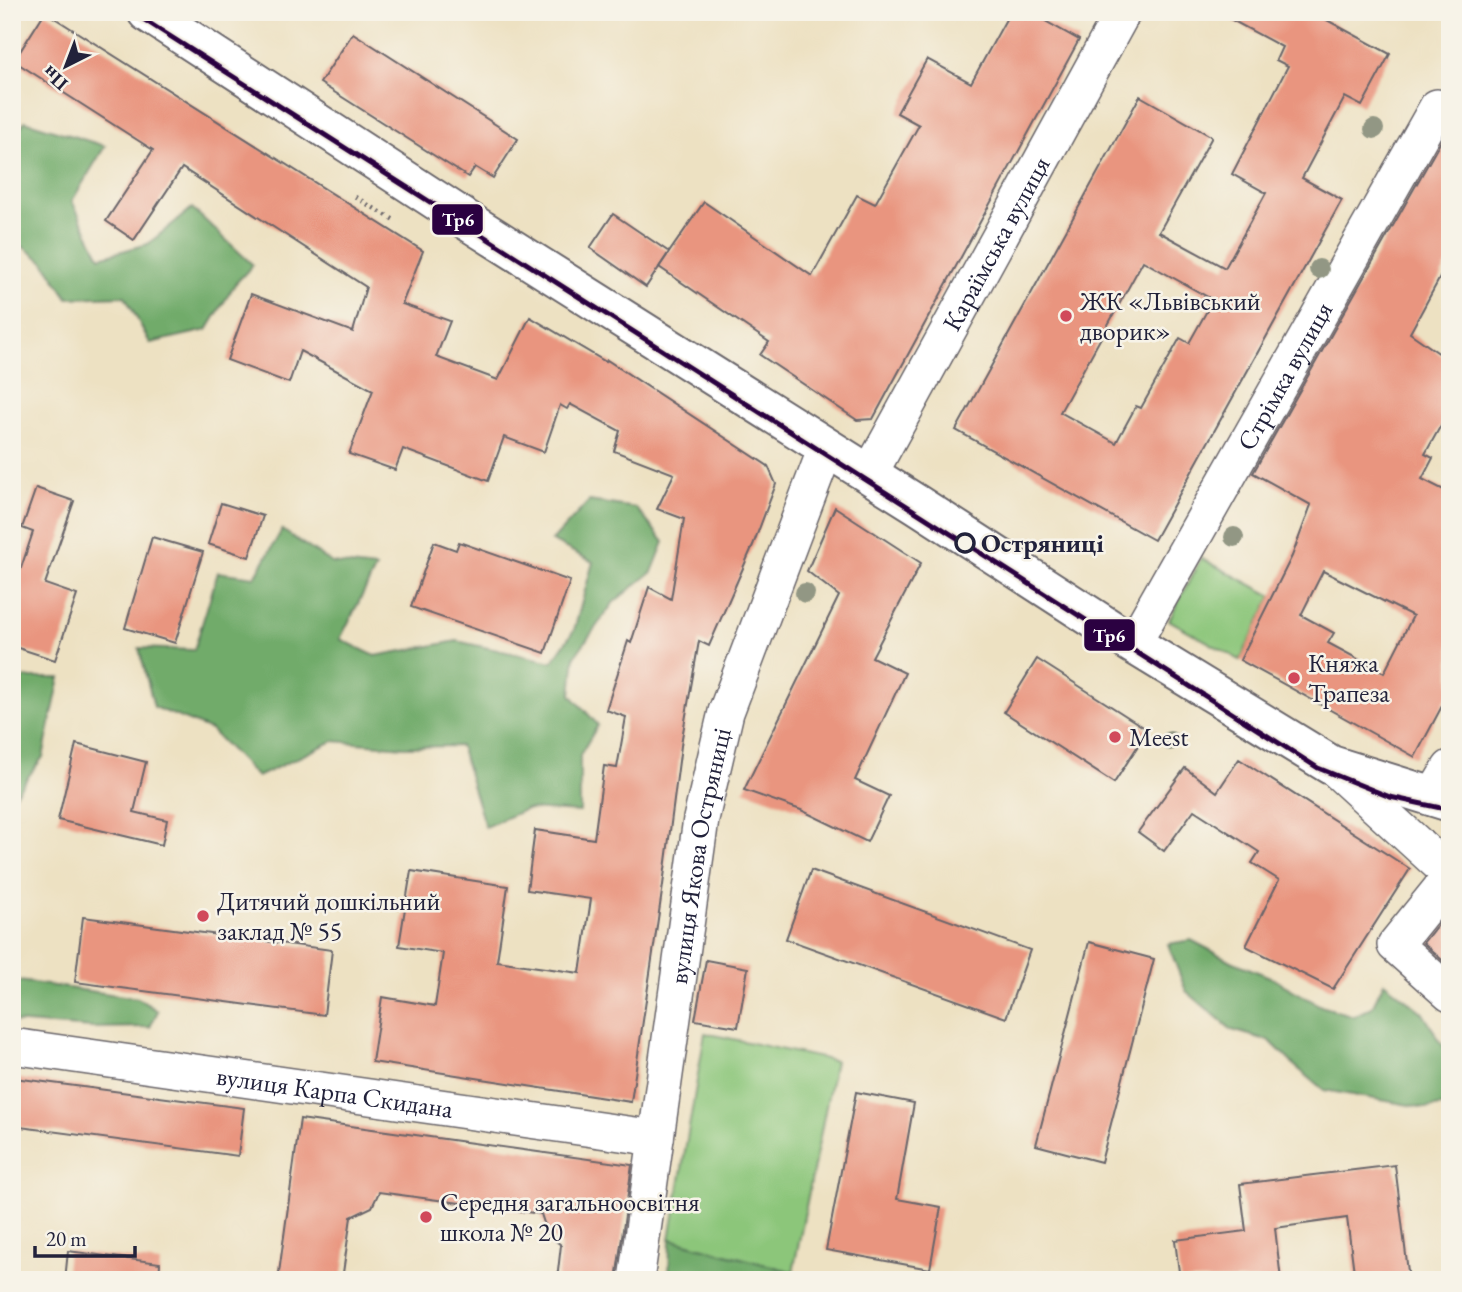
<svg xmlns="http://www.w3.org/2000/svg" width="1462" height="1292" font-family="'EB Garamond',serif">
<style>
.green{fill:#8cc67a;stroke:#57745a;stroke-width:2}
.forest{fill:#71ab6a;stroke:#4a6652;stroke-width:2}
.building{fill:#e9957f;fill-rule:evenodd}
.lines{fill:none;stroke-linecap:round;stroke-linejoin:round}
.minor-casing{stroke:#69656a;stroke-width:38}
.major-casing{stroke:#69656a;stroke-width:42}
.path{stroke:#69656a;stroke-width:4.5;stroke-dasharray:2 5;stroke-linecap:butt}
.minor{stroke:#fff;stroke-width:35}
.major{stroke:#fff;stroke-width:38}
.tram-1-casing{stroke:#f7f3e8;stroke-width:10}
.tram-1{stroke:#2b0141;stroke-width:5}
.tree{fill:#929784}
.poi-dot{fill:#d1495b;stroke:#f7f3e8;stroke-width:2.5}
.stop-dot{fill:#f7f3e8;stroke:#22223b;stroke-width:3.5}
.labels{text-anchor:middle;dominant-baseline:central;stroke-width:5;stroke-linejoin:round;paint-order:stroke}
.street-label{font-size:26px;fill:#22223b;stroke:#f7f3e8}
.poi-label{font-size:26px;fill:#22223b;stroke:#f7f3e8;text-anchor:start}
.stop-label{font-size:26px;font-weight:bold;fill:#22223b;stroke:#f7f3e8;text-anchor:start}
.line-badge{stroke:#f7f3e8;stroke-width:2.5}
.badge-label{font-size:19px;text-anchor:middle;font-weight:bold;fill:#fff}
</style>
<rect width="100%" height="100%" fill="#f7f3e8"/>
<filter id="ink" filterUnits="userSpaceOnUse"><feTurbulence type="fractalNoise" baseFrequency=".0143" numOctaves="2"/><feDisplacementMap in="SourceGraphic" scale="14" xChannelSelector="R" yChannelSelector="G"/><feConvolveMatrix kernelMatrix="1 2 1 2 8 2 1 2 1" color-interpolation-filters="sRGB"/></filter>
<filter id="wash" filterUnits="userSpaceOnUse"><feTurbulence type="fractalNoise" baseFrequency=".00686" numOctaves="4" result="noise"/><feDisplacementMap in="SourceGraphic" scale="28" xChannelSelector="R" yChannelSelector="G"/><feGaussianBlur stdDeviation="1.57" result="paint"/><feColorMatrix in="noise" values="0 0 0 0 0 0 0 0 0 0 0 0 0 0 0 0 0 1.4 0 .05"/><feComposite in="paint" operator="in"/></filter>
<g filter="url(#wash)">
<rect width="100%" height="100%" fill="#ede1c2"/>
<g class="green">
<path d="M 1201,558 L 1272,596 L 1240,660 L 1169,620 Z"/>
<path d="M 705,1033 L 835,1061 L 793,1272 L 670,1239 Z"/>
</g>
<g class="forest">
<path d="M 25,121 L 105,146 L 72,201 L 100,257 L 148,244 L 192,208 L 253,265 L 235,284 L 207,330 L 150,343 L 125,296 L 68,298 L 44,262 L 12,239 L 12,138 Z"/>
<path d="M 589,501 L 636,508 L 664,542 L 652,572 L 614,602 L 575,656 L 571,695 L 598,725 L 580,755 L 580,812 L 526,809 L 485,827 L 460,746 L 404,747 L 333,741 L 257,777 L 211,730 L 154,707 L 139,648 L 194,650 L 218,572 L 255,577 L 282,530 L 332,563 L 376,568 L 340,639 L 375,656 L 457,641 L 552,662 L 574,630 L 593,562 L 552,541 Z"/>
<path d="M 12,678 L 60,678 L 43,757 L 12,798 Z"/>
<path d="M 1191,940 L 1229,960 L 1270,977 L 1321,1006 L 1354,1016 L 1372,1007 L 1384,982 L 1422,1012 L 1444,1047 L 1450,1051 L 1450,1105 L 1426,1108 L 1324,1090 L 1295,1066 L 1270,1041 L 1232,1030 L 1186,991 L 1168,944 Z"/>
<path d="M 12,980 L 138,998 L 158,1011 L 150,1027 L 92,1028 L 12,1022 Z"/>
<path d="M 670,1239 L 823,1280 L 669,1280 Z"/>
</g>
<g id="blocks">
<g class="building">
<path d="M 45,12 L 423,251 L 402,304 L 450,321 L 436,357 L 498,380 L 530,317 L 606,362 L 607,360 L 768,466 L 776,484 L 753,545 L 709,646 L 699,641 L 682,738 L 663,885 L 631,1102 L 372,1062 L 382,997 L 435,1006 L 443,953 L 399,946 L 411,871 L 508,886 L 497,961 L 580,973 L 591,899 L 527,890 L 535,830 L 594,839 L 604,766 L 617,768 L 626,717 L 606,710 L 628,641 L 631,643 L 649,587 L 671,599 L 684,519 L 657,509 L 674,474 L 614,451 L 620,431 L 570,404 L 567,409 L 560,405 L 544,452 L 504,437 L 488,481 L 403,449 L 395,470 L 349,454 L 373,390 L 300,351 L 289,383 L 227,360 L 251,294 L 353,332 L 366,287 L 182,168 L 134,240 L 106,221 L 153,150 L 14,61 Z"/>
<path d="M 1010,12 L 1029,12 L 1079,40 L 873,419 L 857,420 L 760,355 L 769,342 L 659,267 L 704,202 L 812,276 L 857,195 L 875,204 L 919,125 L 897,113 L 927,59 L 971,83 Z"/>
<path d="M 1217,12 L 1312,12 L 1390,54 L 1362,106 L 1345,97 L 1302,178 L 1342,200 L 1154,540 L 956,430 L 1140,96 L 1212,137 L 1159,232 L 1225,268 L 1266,193 L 1232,174 L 1288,66 L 1276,60 L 1282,47 ZM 1143,261 L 1213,300 L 1189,343 L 1180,338 L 1141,408 L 1136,406 L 1116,443 L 1060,412 Z"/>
<path d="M 353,33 L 518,139 L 493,178 L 475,167 L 468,177 L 320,83 Z"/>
<path d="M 1450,125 L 1450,259 L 1410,333 L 1450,361 L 1450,409 L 1425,454 L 1433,458 L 1422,479 L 1450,493 L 1450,691 L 1415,757 L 1240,660 L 1292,556 L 1311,505 L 1253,473 ZM 1323,571 L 1413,616 L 1384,673 L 1328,643 L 1334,633 L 1301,615 Z"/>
<path d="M 613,214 L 669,252 L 646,287 L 590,248 Z"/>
<path d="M 36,488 L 74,501 L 45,584 L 77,595 L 55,660 L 12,646 L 12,595 L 33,532 L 22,528 Z"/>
<path d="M 221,503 L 263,516 L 249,557 L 208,544 Z"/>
<path d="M 835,507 L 921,563 L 872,657 L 905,673 L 855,780 L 889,796 L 867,842 L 801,810 L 744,790 L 839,596 L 807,571 Z"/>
<path d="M 152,537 L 203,552 L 175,643 L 125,628 Z"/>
<path d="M 434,542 L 456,550 L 459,542 L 570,581 L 545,653 L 411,607 Z"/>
<path d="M 1037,659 L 1148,730 L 1114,783 L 1004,712 Z"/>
<path d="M 76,744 L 146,762 L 134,812 L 167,820 L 162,845 L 58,820 Z"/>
<path d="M 1239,759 L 1410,869 L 1333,989 L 1246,946 L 1279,880 L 1252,863 L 1259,852 L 1194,810 L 1164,851 L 1138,832 L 1185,768 L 1217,792 Z"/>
<path d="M 811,870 L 1030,950 L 1006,1018 L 786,939 Z"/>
<path d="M 1450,909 L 1450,967 L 1423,943 Z"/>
<path d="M 83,917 L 332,950 L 324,1015 L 75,982 Z"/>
<path d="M 1089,942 L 1154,959 L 1101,1162 L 1036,1145 Z"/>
<path d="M 706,960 L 748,968 L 738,1027 L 695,1020 Z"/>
<path d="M 14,1078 L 244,1108 L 238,1156 L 12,1126 Z"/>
<path d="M 856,1092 L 914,1103 L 897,1199 L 941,1207 L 930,1269 L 826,1250 Z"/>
<path d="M 300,1119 L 632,1165 L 616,1280 L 557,1280 L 561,1245 L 548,1235 L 541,1214 L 379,1192 L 372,1207 L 351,1217 L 342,1280 L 278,1280 Z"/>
<path d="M 1395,1165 L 1409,1280 L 1355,1280 L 1347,1218 L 1275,1228 L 1281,1280 L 1180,1280 L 1175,1240 L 1246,1231 L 1240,1184 Z"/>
<path d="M 68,1251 L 160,1263 L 159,1280 L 65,1280 Z"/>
</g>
</g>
</g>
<g filter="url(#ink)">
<use href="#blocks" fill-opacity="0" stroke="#69656a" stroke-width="2"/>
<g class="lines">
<defs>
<g id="minor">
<path id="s1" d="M 869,475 L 1123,12"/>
<path id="s2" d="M 1133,644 L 1437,107"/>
<path d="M 1331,765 L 1450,874"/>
<path d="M 1432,798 L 1450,768"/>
<path d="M 1450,877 L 1395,945 L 1450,994"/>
<path id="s3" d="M 12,1046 L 656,1138"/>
<path id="s4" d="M 636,1280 L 701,819 L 726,712 L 826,448"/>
</g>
<path id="major" d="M 147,12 L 471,223 L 918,505 L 1133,644 L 1331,765 L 1450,802"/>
</defs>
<use href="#minor" class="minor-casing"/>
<use href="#major" class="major-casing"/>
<path class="path" d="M 355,197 L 396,221"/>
<use href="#minor" class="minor"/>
<use href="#major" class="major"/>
<defs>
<path id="tram-1" d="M 132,12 L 1318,768 L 1390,797 L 1450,810"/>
</defs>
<use href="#tram-1" class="tram-1-casing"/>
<use href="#tram-1" class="tram-1"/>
</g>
<g class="tree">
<circle cx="1374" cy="129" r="10"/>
<circle cx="1319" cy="269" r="10"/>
<circle cx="1234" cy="537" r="10"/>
<circle cx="805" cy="593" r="10"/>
<circle cx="1170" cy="741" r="10"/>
</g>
</g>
<g class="poi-dot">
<circle cx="1066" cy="316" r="7"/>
<circle cx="1294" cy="678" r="7"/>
<circle cx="1115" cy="737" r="7"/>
<circle cx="203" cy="916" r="7"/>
<circle cx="426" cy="1217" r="7"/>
</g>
<circle class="stop-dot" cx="965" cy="543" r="9"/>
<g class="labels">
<g class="street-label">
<text stroke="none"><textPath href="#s1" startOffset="264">Караїмська вулиця</textPath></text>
<text stroke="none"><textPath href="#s2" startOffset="308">Стрімка вулиця</textPath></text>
<text stroke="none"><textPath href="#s4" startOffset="429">вулиця Якова Остряниці</textPath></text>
<text stroke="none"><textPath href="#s3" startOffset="326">вулиця Карпа Скидана</textPath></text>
</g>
<g class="poi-label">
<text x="1080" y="301">ЖК «Львівський<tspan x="1080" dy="30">дворик»</tspan></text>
<text x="1308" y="663">Княжа<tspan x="1308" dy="30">Трапеза</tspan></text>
<text x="1129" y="737">Meest</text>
<text x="217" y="901">Дитячий дошкільний<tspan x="217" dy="30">заклад № 55</tspan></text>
<text x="440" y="1202">Середня загальноосвітня<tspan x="440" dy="30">школа № 20</tspan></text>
</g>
<g class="stop-label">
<text x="981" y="543">Остряниці</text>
</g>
</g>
<g class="line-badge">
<rect x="431" y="203" width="53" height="33" rx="7" fill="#2b0141"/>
<rect x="1083" y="618" width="53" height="34" rx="7" fill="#2b0141"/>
</g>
<g class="badge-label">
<text x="458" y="226">Тр6</text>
<text x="1109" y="642">Тр6</text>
</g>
<rect width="1462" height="1292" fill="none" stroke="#f7f3e8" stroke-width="42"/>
<g transform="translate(66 66) rotate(222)" stroke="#f7f3e8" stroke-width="5" paint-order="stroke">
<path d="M0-5L12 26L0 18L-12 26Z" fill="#22223b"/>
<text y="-10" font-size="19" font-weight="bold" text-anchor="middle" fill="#22223b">Пн</text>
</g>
<path d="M35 1246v10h100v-10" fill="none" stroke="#22223b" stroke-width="3.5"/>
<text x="46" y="1246" font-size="21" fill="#22223b" stroke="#f7f3e8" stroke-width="5" paint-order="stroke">20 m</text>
</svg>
